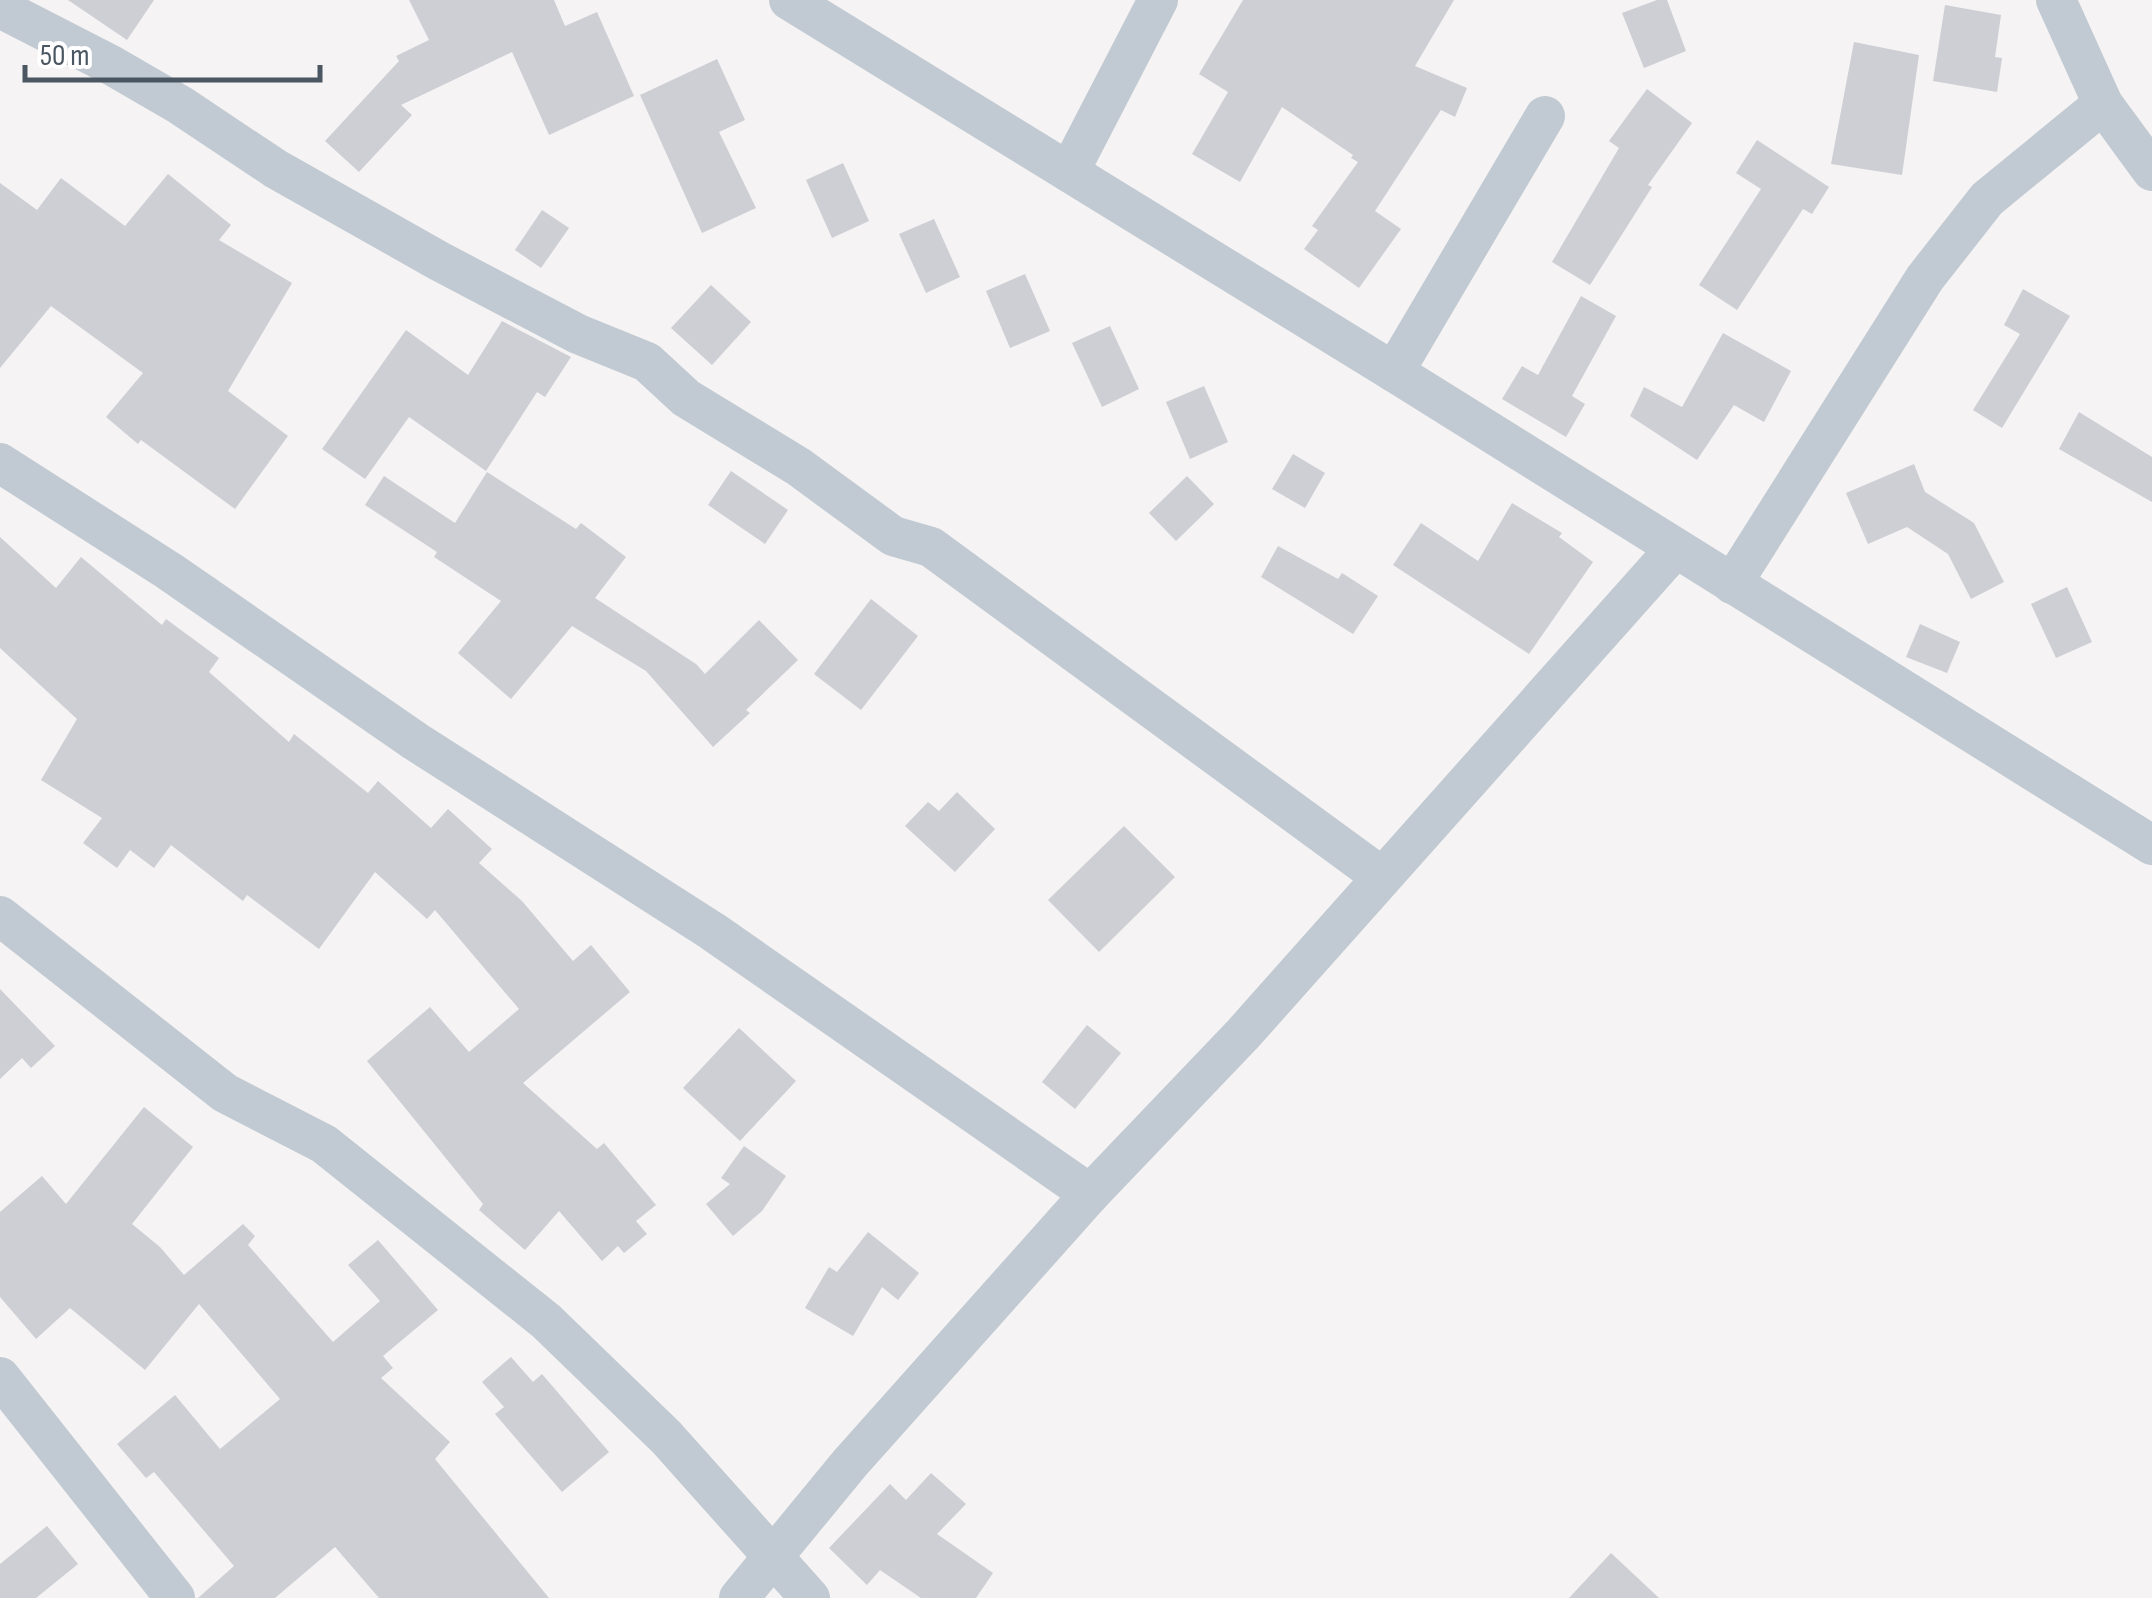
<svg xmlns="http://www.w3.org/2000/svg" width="2152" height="1598" font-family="'Sofia Sans Condensed',sans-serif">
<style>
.building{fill:#cdcfd5}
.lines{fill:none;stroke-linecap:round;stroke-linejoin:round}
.minor{stroke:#c1cad2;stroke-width:40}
</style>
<rect width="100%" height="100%" fill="#f5f3f3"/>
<g class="building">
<path d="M 68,0 L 154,0 L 127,40 Z"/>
<path d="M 409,0 L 554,0 L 565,26 L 597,12 L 634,96 L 549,135 L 512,52 L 401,105 L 412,115 L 359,172 L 325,141 L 399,61 L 396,56 L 429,40 Z"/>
<path d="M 1243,0 L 1454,0 L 1415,66 L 1467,88 L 1455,117 L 1441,110 L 1375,211 L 1401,229 L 1359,288 L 1304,249 L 1318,230 L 1312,226 L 1358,162 L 1351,158 L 1353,155 L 1282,107 L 1240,182 L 1192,154 L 1228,92 L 1199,74 Z"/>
<path d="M 1657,0 L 1667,0 L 1686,51 L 1644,68 L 1622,13 Z"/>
<path d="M 1945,5 L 2001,15 L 1995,57 L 2002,58 L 1997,92 L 1933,81 Z"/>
<path d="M 1854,42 L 1919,55 L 1902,175 L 1831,164 Z"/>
<path d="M 717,59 L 745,120 L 719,132 L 756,208 L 702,233 L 640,95 Z"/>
<path d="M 1647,89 L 1692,123 L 1648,185 L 1652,187 L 1590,285 L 1552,262 L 1619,148 L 1609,141 Z"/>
<path d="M 1757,140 L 1829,187 L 1812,214 L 1803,209 L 1737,310 L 1699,285 L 1761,189 L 1736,173 Z"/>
<path d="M 843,163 L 869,221 L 832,238 L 806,180 Z"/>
<path d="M 168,174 L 231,225 L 219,240 L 292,283 L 228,391 L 288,436 L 235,509 L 141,440 L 138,444 L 106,417 L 143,373 L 51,306 L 0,368 L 0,183 L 37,210 L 61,178 L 125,226 Z"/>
<path d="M 542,210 L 569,228 L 541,268 L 515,250 Z"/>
<path d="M 934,219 L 960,277 L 926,293 L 899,234 Z"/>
<path d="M 1025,274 L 1050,331 L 1010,348 L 986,291 Z"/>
<path d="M 711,285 L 751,322 L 712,365 L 671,328 Z"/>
<path d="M 2023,289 L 2070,316 L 2002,428 L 1973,410 L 2020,334 L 2004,325 Z"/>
<path d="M 1581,296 L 1616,316 L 1572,396 L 1585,404 L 1566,437 L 1502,399 L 1522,366 L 1538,375 Z"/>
<path d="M 502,321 L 571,357 L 545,397 L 537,392 L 486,471 L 409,417 L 365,479 L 322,449 L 406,330 L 468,375 Z"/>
<path d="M 1110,326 L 1139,389 L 1102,407 L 1072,343 Z"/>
<path d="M 1723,333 L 1791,371 L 1764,422 L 1734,405 L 1697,460 L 1630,416 L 1644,387 L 1682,407 Z"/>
<path d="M 1204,386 L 1228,442 L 1190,459 L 1166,402 Z"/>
<path d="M 2079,412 L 2152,457 L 2152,502 L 2059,449 Z"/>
<path d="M 1293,454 L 1325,473 L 1305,508 L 1272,489 Z"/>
<path d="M 1914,464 L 1925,492 L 1974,523 L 2004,582 L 1971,599 L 1948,554 L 1907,527 L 1868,544 L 1846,493 Z"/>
<path d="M 731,471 L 788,510 L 765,544 L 708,505 Z"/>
<path d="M 487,472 L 576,529 L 581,523 L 626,557 L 595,598 L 696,664 L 705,674 L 759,620 L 798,660 L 746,710 L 750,713 L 713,747 L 646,671 L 572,626 L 511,699 L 458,653 L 501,601 L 434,557 L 437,552 L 365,505 L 384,476 L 455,523 Z"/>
<path d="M 1187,476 L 1214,504 L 1176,541 L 1149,513 Z"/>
<path d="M 1512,503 L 1562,533 L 1559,537 L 1593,562 L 1529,654 L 1393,565 L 1421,523 L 1478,561 Z"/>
<path d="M 0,537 L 56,588 L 81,557 L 162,625 L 166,619 L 219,658 L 209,672 L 289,742 L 294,734 L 368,793 L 378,781 L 431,828 L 448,809 L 492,849 L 479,863 L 522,901 L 573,961 L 591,945 L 630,992 L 523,1083 L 597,1149 L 604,1143 L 656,1205 L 636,1221 L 647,1234 L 624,1253 L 618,1246 L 602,1261 L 559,1211 L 525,1250 L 479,1210 L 483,1204 L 367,1061 L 430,1007 L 469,1052 L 519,1009 L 435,910 L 427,919 L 375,872 L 319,949 L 247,895 L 243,901 L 171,845 L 154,868 L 130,850 L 117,868 L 83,843 L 102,818 L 41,780 L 77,719 L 0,648 Z"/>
<path d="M 1278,546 L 1338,579 L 1342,573 L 1378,596 L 1353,634 L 1261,577 Z"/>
<path d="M 2067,587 L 2092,642 L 2056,658 L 2031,604 Z"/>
<path d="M 871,599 L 918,636 L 861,710 L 814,674 Z"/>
<path d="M 1920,624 L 1960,642 L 1947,673 L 1906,657 Z"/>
<path d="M 957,792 L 995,829 L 955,872 L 905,826 L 928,802 L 939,811 Z"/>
<path d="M 1124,826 L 1175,877 L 1099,952 L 1048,900 Z"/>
<path d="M 0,989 L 55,1046 L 31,1068 L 22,1058 L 0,1079 Z"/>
<path d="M 1087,1025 L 1121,1053 L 1075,1109 L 1042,1082 Z"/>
<path d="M 739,1028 L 796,1081 L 740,1141 L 683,1088 Z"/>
<path d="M 144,1107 L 193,1147 L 132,1224 L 160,1247 L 184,1275 L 243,1224 L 255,1236 L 248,1245 L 333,1342 L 380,1301 L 348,1265 L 378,1240 L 438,1310 L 383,1356 L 393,1368 L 381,1378 L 450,1442 L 435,1459 L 549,1598 L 379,1598 L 335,1547 L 275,1598 L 198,1598 L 234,1566 L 154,1472 L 146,1478 L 117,1444 L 175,1395 L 220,1449 L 280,1399 L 199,1304 L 145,1370 L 70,1308 L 36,1339 L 0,1297 L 0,1212 L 42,1176 L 66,1204 Z"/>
<path d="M 744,1146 L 786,1176 L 762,1211 L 733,1236 L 706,1204 L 730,1184 L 721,1178 Z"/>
<path d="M 868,1232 L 919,1273 L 898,1300 L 882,1287 L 853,1336 L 805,1308 L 829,1267 L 837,1272 Z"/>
<path d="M 511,1357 L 533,1382 L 542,1374 L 609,1452 L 562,1492 L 495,1414 L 504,1407 L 482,1382 Z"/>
<path d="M 931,1473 L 966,1504 L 937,1534 L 993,1573 L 976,1598 L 921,1598 L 880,1570 L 867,1585 L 829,1548 L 890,1484 L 906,1500 Z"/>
<path d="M 47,1526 L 78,1564 L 36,1598 L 0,1598 L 0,1564 Z"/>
<path d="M 1611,1553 L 1659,1598 L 1569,1598 Z"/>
</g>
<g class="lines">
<g class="minor">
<path d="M 789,0 L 1394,372 L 2152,845"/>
<path d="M 0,8 L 111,65 L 180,105 L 276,169 L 439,261 L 578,334 L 647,362 L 686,398 L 799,467 L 893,536 L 931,547 L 1382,877"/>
<path d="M 2103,104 L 2152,171"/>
<path d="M 1069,172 L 1158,0"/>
<path d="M 1394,372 L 1545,116"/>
<path d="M 0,463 L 169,571 L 415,741 L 712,931 L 1090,1194"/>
<path d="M 1732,584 L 1925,278 L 1987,199 L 2103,104 L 2056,0"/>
<path d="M 0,916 L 225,1093 L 324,1144 L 546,1321 L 666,1437 L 810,1598"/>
<path d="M 0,1377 L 175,1598"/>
<path d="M 739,1598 L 850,1463 L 1090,1194 L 1243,1034 L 1674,550"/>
</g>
</g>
<path d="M25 65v15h295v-15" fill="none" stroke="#4a5661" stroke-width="5"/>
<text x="40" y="65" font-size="30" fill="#4a5661" stroke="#ffffff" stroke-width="8" paint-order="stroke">50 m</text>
</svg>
